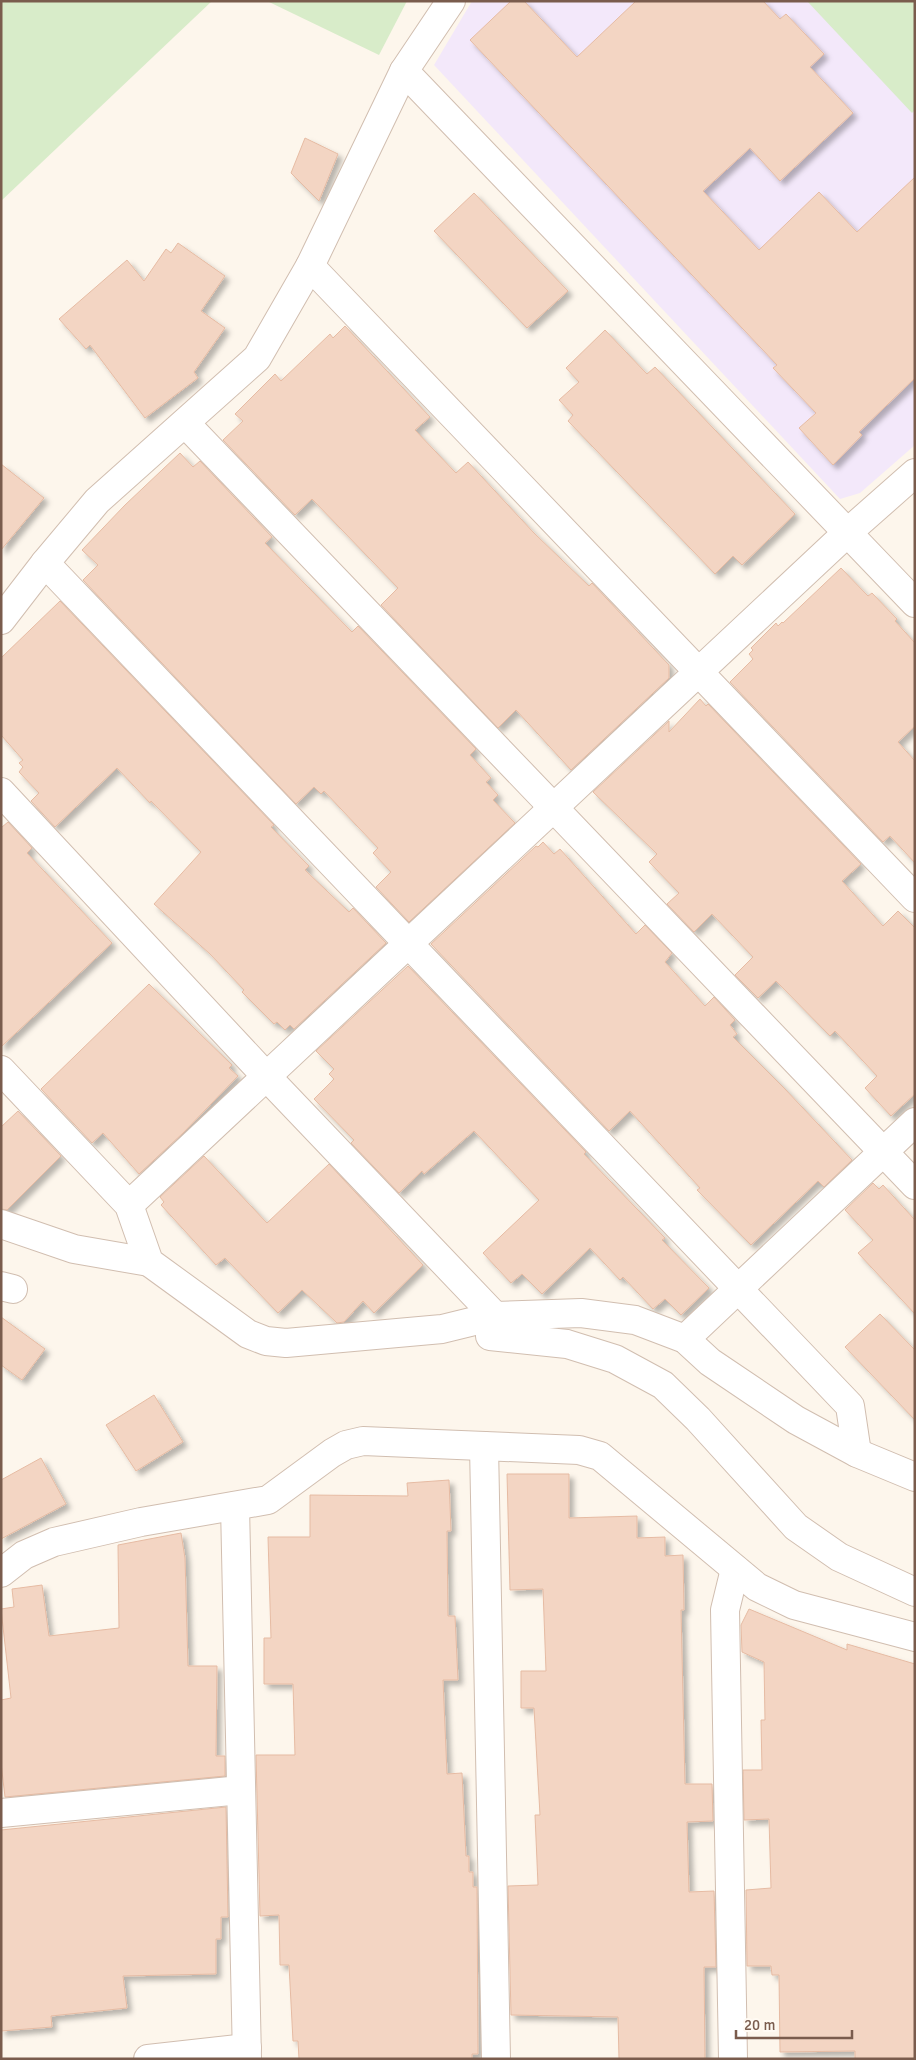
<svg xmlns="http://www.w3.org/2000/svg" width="916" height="2060" font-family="Signika,sans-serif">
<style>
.education{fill:#f3e8fa}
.green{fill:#d8ecc9}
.building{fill:#f3d5c3;stroke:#e6bba3;filter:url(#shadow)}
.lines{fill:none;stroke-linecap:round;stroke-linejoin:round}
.street-casing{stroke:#d1beb0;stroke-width:30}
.street{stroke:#fff;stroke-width:28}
</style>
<defs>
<filter id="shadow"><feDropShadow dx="4.5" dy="4.5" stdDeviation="2.5" flood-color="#0004"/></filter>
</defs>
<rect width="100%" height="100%" fill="#fdf6ec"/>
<path class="education" d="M 472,1 L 915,1 L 915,445 L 860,493 L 840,499 L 434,65 Z"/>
<g class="green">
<path d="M 1,1 L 212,1 L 1,201 Z"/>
<path d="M 267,1 L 407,1 L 379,55 Z"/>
<path d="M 807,1 L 915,1 L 915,110 L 912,113 Z"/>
</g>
<g class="building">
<path d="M 511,1 L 524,1 L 577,57 L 636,1 L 763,1 L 780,19 L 786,14 L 824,54 L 810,67 L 853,113 L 780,181 L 750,148 L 703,191 L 759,250 L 819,192 L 857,232 L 915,177 L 915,378 L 859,432 L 862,435 L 833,465 L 799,428 L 816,413 L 773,368 L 777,365 L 470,40 Z"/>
<path d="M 305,138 L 338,154 L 319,201 L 291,173 Z"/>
<path d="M 474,193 L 568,291 L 527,328 L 434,231 Z"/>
<path d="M 178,243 L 225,276 L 201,311 L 225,328 L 194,372 L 198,378 L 145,418 L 90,345 L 86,349 L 59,319 L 127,260 L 144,281 L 166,249 L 171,253 Z"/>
<path d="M 345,326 L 430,417 L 415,430 L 456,473 L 468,462 L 534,533 L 589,586 L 592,583 L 669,665 L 669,678 L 571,770 L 516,710 L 498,728 L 381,605 L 398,588 L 312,499 L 295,515 L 223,440 L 243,421 L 235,414 L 275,374 L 281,381 L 330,334 L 333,338 Z"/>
<path d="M 605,330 L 647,374 L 655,367 L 795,514 L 742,565 L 733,556 L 715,574 L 568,421 L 573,415 L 559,400 L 579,382 L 566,368 Z"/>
<path d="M 180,453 L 193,467 L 200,461 L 272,537 L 265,543 L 352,632 L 358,626 L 476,749 L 470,755 L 491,778 L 486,782 L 498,795 L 493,800 L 515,823 L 409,922 L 376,887 L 391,872 L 373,853 L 378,848 L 357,826 L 324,791 L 321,794 L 314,787 L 296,804 L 83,580 L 98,565 L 82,550 L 125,505 Z"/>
<path d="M 1,464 L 44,498 L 1,550 Z"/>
<path d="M 841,568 L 868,596 L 872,593 L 897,619 L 895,621 L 915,643 L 915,726 L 898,742 L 915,761 L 915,863 L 890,836 L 883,842 L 730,682 L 753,659 L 749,654 L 753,650 L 751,648 L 776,623 L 778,626 L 782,622 L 783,623 Z"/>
<path d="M 60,601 L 274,825 L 271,827 L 309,866 L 305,870 L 349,912 L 353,908 L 386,943 L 294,1029 L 290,1025 L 285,1030 L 277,1022 L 274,1024 L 242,992 L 244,990 L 210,954 L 154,904 L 201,852 L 151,801 L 150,803 L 117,768 L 55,827 L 31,801 L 39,793 L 19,772 L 23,767 L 19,763 L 23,760 L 1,735 L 1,658 Z"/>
<path d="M 700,699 L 706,706 L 708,704 L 861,864 L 842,881 L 883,926 L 898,911 L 915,928 L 915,1094 L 891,1116 L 865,1088 L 877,1076 L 835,1031 L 830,1036 L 776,981 L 758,998 L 735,975 L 753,957 L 712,914 L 694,932 L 667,904 L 679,893 L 649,862 L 657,854 L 593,792 L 669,721 L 669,732 Z"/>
<path d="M 8,822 L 32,848 L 27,853 L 112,943 L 1,1047 L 1,826 L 2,827 Z"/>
<path d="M 543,842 L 554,854 L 560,849 L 636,934 L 645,925 L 672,953 L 665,962 L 705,1006 L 714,997 L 735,1020 L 730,1025 L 737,1034 L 733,1037 L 785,1089 L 852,1160 L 824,1187 L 818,1181 L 751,1245 L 697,1190 L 700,1188 L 630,1111 L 609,1131 L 431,944 L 536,846 L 538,847 Z"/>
<path d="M 408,966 L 586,1152 L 584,1154 L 665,1238 L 662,1240 L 709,1288 L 681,1315 L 665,1299 L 653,1309 L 623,1277 L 620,1280 L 590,1248 L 542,1294 L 522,1274 L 511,1283 L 483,1253 L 539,1200 L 474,1131 L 424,1174 L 422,1171 L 399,1193 L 351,1143 L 354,1140 L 314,1099 L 334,1079 L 329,1074 L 334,1069 L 316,1051 Z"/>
<path d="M 149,984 L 232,1065 L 229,1068 L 238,1076 L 183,1133 L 139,1174 L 103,1133 L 92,1143 L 41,1089 Z"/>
<path d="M 18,1111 L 61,1156 L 7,1210 L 1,1209 L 1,1127 Z"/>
<path d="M 204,1156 L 267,1223 L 329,1164 L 423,1265 L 374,1313 L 363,1301 L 344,1322 L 337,1323 L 302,1290 L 278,1313 L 225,1258 L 216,1265 L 161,1205 L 164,1202 L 160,1197 Z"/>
<path d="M 873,1183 L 879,1189 L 883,1185 L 915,1220 L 915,1314 L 858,1253 L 873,1240 L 845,1210 Z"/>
<path d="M 880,1314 L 915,1350 L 915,1420 L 845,1347 Z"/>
<path d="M 1,1317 L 45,1349 L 22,1380 L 1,1365 Z"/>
<path d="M 154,1395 L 183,1442 L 136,1471 L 106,1425 Z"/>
<path d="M 41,1458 L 66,1504 L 1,1539 L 1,1480 Z"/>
<path d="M 507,1474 L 569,1474 L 569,1518 L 637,1516 L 637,1538 L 665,1537 L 665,1556 L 683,1555 L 684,1610 L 681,1610 L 685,1784 L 712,1784 L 713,1821 L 687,1822 L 689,1892 L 714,1891 L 716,1967 L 704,1967 L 705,2059 L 619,2059 L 618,2017 L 511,2015 L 508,1886 L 538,1885 L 535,1815 L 540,1815 L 534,1708 L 521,1708 L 521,1671 L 546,1671 L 543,1589 L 510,1590 Z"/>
<path d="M 449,1480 L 451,1531 L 447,1531 L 448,1616 L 455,1616 L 458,1680 L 443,1680 L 447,1774 L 462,1773 L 466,1856 L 469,1856 L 469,1872 L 473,1872 L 473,1887 L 477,1887 L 478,2054 L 472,2054 L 472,2059 L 299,2059 L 298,2041 L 293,2041 L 289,1965 L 280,1965 L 279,1915 L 260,1916 L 256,1755 L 295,1755 L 293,1684 L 264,1684 L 264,1638 L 271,1638 L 268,1537 L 310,1537 L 310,1495 L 408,1496 L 407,1483 Z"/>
<path d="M 181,1533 L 185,1558 L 188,1666 L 217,1666 L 216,1756 L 225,1756 L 225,1776 L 5,1797 L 1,1763 L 1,1700 L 11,1698 L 1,1609 L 14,1607 L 12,1589 L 42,1585 L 49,1636 L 119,1628 L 118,1545 Z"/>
<path d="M 749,1609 L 847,1650 L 847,1644 L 915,1664 L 915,2059 L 855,2059 L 855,2051 L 780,2052 L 779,1975 L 772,1975 L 771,1966 L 747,1966 L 746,1890 L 771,1888 L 769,1819 L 744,1820 L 743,1770 L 762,1770 L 761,1720 L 765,1720 L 764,1662 L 742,1652 L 741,1625 Z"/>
<path d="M 226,1807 L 228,1917 L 221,1917 L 221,1939 L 216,1939 L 216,1974 L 123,1976 L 127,2008 L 51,2016 L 52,2027 L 1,2031 L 1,1830 Z"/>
</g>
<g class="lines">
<defs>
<g id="street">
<path d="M 404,71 L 915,603"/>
<path d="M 310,266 L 915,898"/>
<path d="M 185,423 L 915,1185"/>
<path d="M 45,563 L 850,1406 L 857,1453"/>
<path d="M 1,620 L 45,563 L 97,501 L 257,358 L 310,266 L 404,71 L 451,1"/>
<path d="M 1,792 L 266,1076 L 495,1316 L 490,1336 L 567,1344 L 615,1359 L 663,1385 L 698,1419 L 796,1527 L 839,1557 L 915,1592"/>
<path d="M 1,1070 L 129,1205 L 149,1262 L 248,1334 L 266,1341 L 286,1343 L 442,1329 L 495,1316 L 581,1313 L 635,1320 L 685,1339 L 710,1362 L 796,1420 L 857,1453 L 915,1477"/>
<path d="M 129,1205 L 847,533 L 915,473"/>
<path d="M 1,1224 L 74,1249 L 149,1262"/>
<path d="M 1,1286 L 13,1289"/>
<path d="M 685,1339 L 915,1122"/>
<path d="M 484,1446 L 496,2059"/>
<path d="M 235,1506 L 247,2059"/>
<path d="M 1,1573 L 24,1555 L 54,1542 L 141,1522 L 268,1500 L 332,1453 L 346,1445 L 363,1441 L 579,1450 L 600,1456 L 757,1587 L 794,1605 L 915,1637"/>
<path d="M 1,1813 L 241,1790"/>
<path d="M 148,2059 L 247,2048"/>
<path d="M 733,2059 L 725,1610 L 735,1569"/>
</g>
</defs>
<use href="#street" class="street-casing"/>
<use href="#street" class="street"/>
</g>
<rect width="916" height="2060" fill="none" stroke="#7a5c4d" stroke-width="5"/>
<path d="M736 2030v8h116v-8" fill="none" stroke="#7a5c4d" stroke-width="2.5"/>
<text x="744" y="2030" font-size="15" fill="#7a5c4d" stroke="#fffaf3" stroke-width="4" paint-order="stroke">20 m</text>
</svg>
